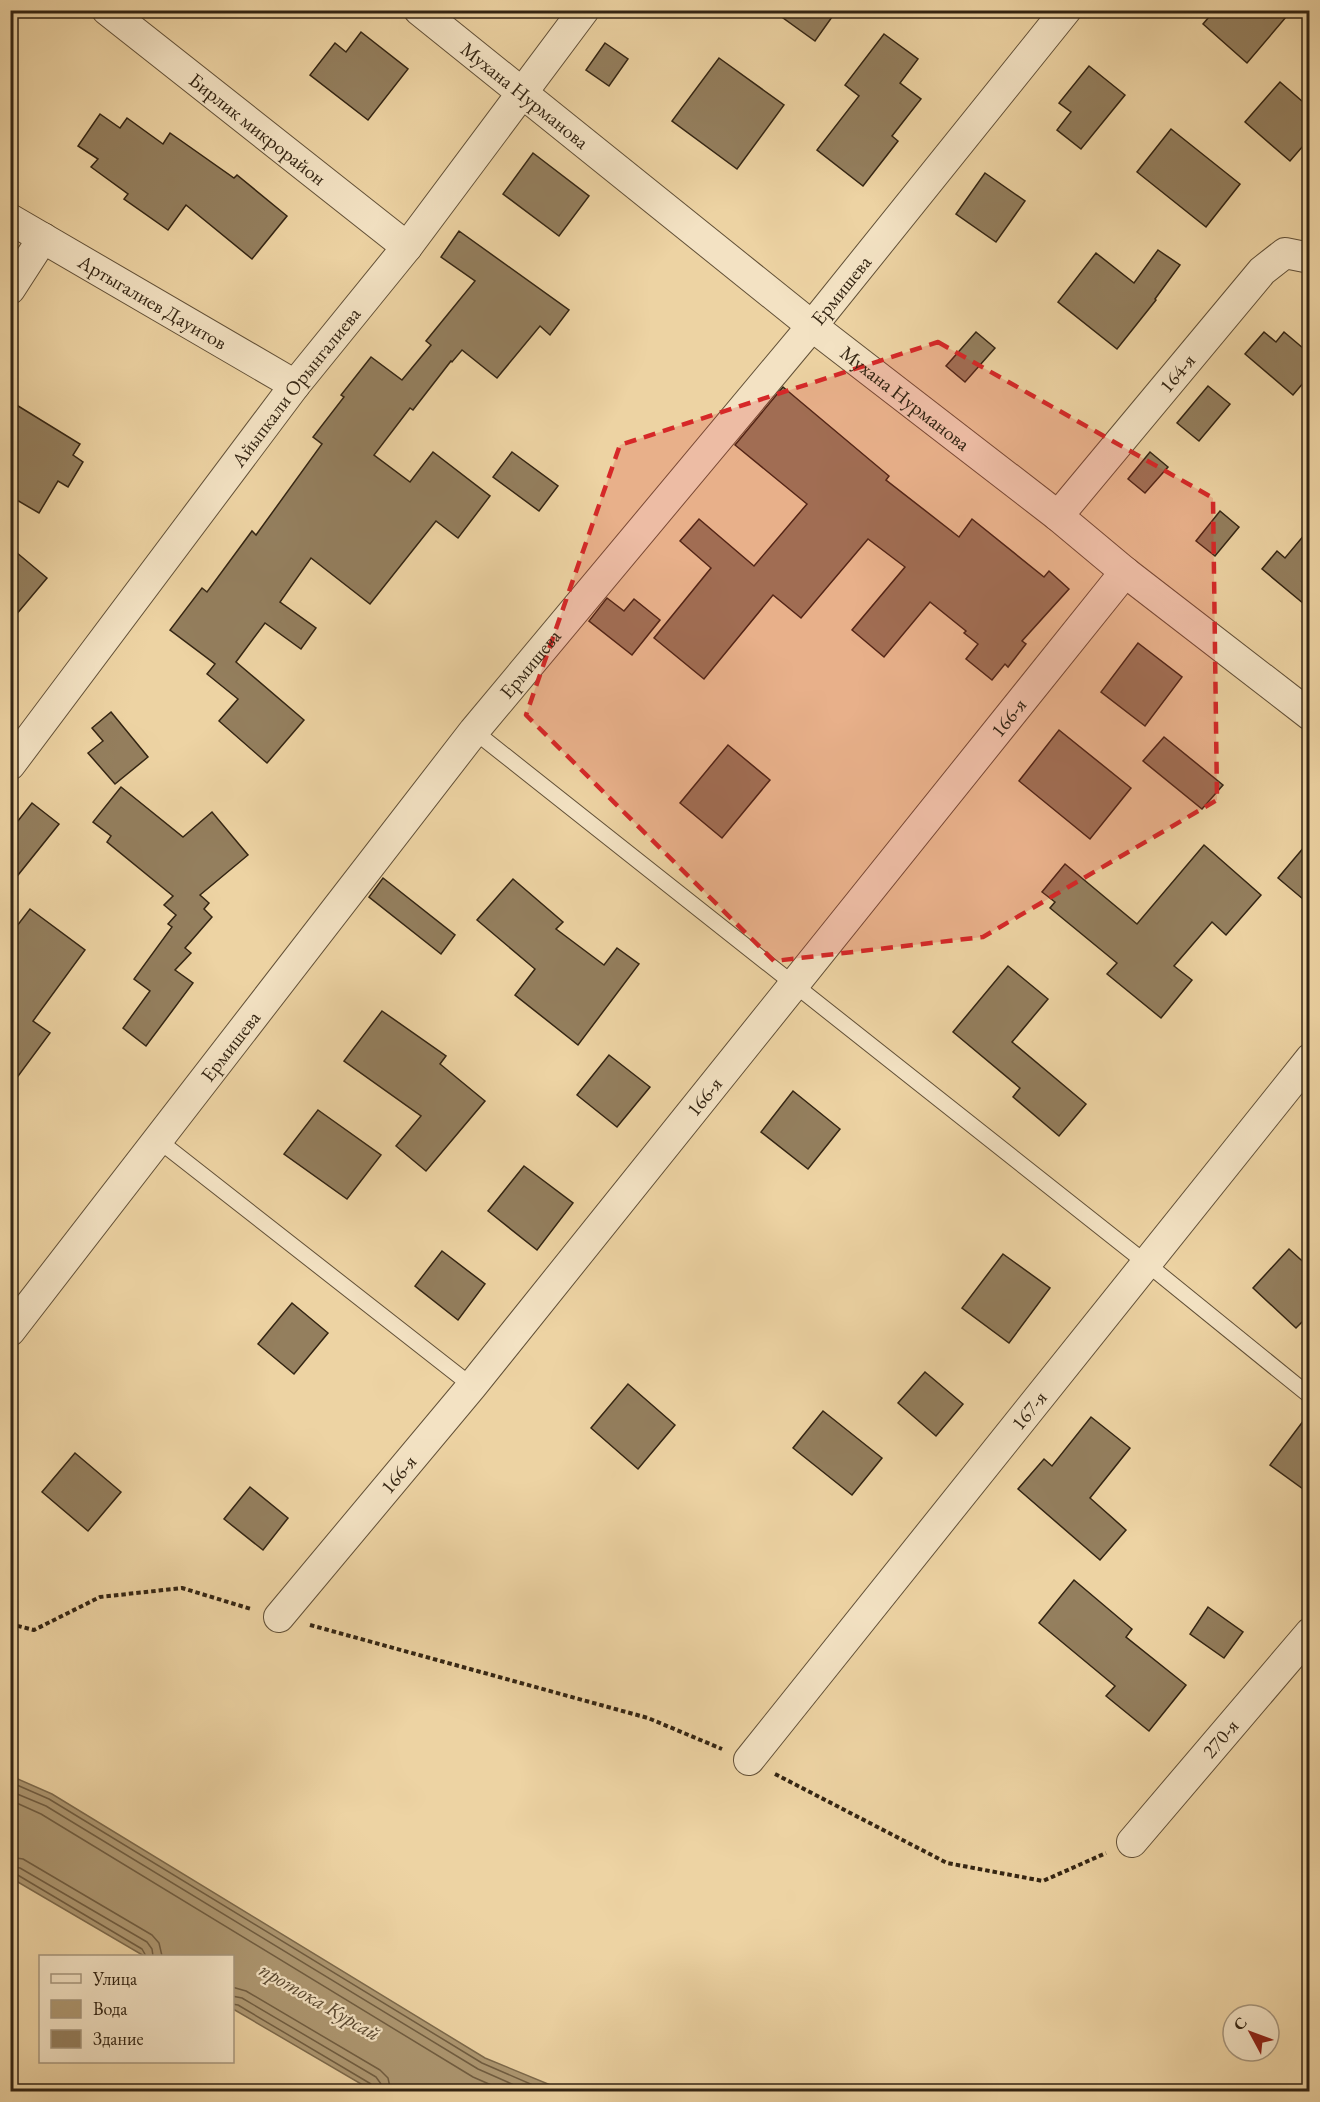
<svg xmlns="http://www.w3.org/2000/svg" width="1320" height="2102" font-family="'EB Garamond',serif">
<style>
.water{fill:#ae9872;stroke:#7d6a4c;stroke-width:1.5}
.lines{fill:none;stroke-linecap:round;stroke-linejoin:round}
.shore{stroke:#715e42;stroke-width:1.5}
.building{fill:#947f5e;stroke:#342513;stroke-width:1.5}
.lane-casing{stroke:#625037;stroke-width:17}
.street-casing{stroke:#625037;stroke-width:32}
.path{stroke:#342513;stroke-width:4;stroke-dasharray:4.5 3;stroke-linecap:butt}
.lane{stroke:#f3e2c3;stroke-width:15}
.street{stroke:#f3e2c3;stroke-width:30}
.marked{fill:#d62828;fill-opacity:0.2;stroke:#d62828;stroke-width:4.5;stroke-dasharray:12 8;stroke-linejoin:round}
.labels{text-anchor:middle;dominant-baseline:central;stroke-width:4.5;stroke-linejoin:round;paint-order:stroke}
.street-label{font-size:20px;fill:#342513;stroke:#f3e2c3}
.water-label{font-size:21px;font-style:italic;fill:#594830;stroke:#f3e2c3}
</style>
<rect width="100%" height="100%" fill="#edd3a3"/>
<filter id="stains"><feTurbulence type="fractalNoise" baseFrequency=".00333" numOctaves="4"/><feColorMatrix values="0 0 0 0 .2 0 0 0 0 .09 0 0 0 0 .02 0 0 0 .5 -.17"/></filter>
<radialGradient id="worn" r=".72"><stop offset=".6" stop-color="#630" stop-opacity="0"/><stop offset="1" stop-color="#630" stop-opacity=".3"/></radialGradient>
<path class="water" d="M 11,1776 L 52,1794 L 485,2058 L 565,2091 L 373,2091 L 233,2009 L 232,1956 L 144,1956 L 11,1878 Z"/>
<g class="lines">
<g class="shore">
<path d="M 10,1782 L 49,1799 L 482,2063 L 549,2092"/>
<path d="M 10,1791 L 46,1806 L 478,2069 L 530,2092"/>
<path d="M 10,1800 L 41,1814 L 473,2077 L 507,2092"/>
<path d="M 10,1857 L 23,1859 L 152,1935 L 159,1943 L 162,1956"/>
<path d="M 10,1866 L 20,1868 L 147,1942 L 152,1949 L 153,1956"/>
<path d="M 10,1873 L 16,1874 L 142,1949 L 146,1956"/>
<path d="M 232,1987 L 246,1991 L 380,2070 L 388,2078 L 391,2092"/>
<path d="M 232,1996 L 242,1998 L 376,2077 L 381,2084 L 382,2092"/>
<path d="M 232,2004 L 238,2005 L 371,2084 L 375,2092"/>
</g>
</g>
<g class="building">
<path d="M 772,10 L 837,10 L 815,41 Z"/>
<path d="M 1215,10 L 1292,10 L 1247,63 L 1203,24 Z"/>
<path d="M 361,32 L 408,69 L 368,120 L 310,75 L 335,43 L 346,52 Z"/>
<path d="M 884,34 L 918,59 L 900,83 L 921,99 L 892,136 L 898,141 L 863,186 L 817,150 L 859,96 L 845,85 Z"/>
<path d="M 605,43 L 628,59 L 609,86 L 586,70 Z"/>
<path d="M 719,58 L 784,105 L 737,169 L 672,121 Z"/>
<path d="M 1089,66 L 1125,95 L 1081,149 L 1057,130 L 1071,112 L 1059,103 Z"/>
<path d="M 1280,82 L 1310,108 L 1310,138 L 1290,161 L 1245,122 Z"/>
<path d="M 100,114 L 120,128 L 127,118 L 163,144 L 170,133 L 234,178 L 237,175 L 287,216 L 252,259 L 186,205 L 168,230 L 124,199 L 128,194 L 91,167 L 98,159 L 78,146 Z"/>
<path d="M 1171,129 L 1240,184 L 1206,227 L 1137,172 Z"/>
<path d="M 533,153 L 589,196 L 559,236 L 503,194 Z"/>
<path d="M 985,173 L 1025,201 L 996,242 L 956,214 Z"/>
<path d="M 459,231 L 569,310 L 550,335 L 540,326 L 497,378 L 462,350 L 452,362 L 451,361 L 413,410 L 410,408 L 374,455 L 410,482 L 433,452 L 490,496 L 458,538 L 436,521 L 370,604 L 311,558 L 280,602 L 316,628 L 301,649 L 265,623 L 236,662 L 304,720 L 267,763 L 219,721 L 238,699 L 207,674 L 215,664 L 170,630 L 202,588 L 207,592 L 252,531 L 256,535 L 322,444 L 313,437 L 344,397 L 341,395 L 371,357 L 402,380 L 431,345 L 426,341 L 475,281 L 441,257 Z"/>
<path d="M 1158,250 L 1180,265 L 1155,299 L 1156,300 L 1117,349 L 1058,302 L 1096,253 L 1134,283 Z"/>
<path d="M 976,332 L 995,348 L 965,382 L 946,366 Z"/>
<path d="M 1264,332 L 1276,342 L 1284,332 L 1310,354 L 1310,375 L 1293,395 L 1245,354 Z"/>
<path d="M 1208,386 L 1230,404 L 1199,441 L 1177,423 Z"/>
<path d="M 783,387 L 889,476 L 886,480 L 959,537 L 972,519 L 1044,577 L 1049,571 L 1069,589 L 1022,641 L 1026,644 L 1008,667 L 1005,664 L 992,680 L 966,659 L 978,644 L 964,633 L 966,631 L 930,602 L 884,657 L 852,630 L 905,567 L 868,539 L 801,618 L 773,595 L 704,679 L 654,638 L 711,568 L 680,541 L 699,519 L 754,566 L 807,504 L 735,445 Z"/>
<path d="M 10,401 L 80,444 L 73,455 L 83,462 L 68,487 L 58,481 L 39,513 L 10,496 Z"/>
<path d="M 512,452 L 558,486 L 539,511 L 493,477 Z"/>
<path d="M 1150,452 L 1168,467 L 1145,493 L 1128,479 Z"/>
<path d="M 1220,511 L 1239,527 L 1215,556 L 1196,541 Z"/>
<path d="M 1310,528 L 1310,609 L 1262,569 L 1277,551 L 1285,558 Z"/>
<path d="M 10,547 L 47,578 L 10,622 Z"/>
<path d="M 607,598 L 624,611 L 634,599 L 660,620 L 632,655 L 589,621 Z"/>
<path d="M 1138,643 L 1182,677 L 1145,726 L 1101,692 Z"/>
<path d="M 111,712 L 148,757 L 115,784 L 88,753 L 103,741 L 92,728 Z"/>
<path d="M 1059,730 L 1131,788 L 1090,839 L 1019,781 Z"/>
<path d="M 1164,737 L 1223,785 L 1202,809 L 1143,761 Z"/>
<path d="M 728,745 L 770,780 L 722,838 L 680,803 Z"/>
<path d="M 121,787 L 183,837 L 212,812 L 248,855 L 200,895 L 209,903 L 204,909 L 212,917 L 185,948 L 191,953 L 175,970 L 193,983 L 146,1046 L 123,1028 L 150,991 L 134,979 L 172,927 L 168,924 L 176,915 L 164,905 L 173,896 L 107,842 L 111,836 L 93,822 Z"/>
<path d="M 32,803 L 59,824 L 10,885 L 10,831 Z"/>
<path d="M 1310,840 L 1310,905 L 1278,878 Z"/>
<path d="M 1204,845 L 1261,895 L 1226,935 L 1212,922 L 1174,966 L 1192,980 L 1161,1018 L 1107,974 L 1117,963 L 1050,908 L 1055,902 L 1042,892 L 1065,864 L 1137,924 Z"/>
<path d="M 383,878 L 455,935 L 441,954 L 369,897 Z"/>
<path d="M 513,879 L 563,922 L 556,929 L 604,965 L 617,948 L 639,964 L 578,1045 L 515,995 L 535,969 L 477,920 Z"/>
<path d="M 30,909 L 85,950 L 33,1021 L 50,1033 L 10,1087 L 10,935 Z"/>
<path d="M 1008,966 L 1048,999 L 1012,1042 L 1086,1104 L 1059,1136 L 1013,1097 L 1020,1088 L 953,1032 Z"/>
<path d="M 382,1011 L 446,1056 L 440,1064 L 485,1101 L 426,1171 L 396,1146 L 421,1116 L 344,1061 Z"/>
<path d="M 609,1055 L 650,1087 L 617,1127 L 577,1095 Z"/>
<path d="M 793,1091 L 840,1129 L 808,1169 L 761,1132 Z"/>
<path d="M 318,1110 L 381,1155 L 347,1199 L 284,1154 Z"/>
<path d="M 524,1166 L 573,1203 L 537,1250 L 488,1211 Z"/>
<path d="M 1289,1249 L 1310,1268 L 1310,1314 L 1296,1328 L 1253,1288 Z"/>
<path d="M 442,1251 L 485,1284 L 458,1320 L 415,1286 Z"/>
<path d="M 1003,1254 L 1050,1288 L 1009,1343 L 962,1308 Z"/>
<path d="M 292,1303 L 328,1333 L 294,1374 L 258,1344 Z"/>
<path d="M 925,1372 L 963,1404 L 936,1436 L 898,1403 Z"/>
<path d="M 628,1384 L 675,1425 L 638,1469 L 591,1428 Z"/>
<path d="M 823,1411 L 882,1458 L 852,1495 L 793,1448 Z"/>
<path d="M 1310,1412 L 1310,1494 L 1270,1465 Z"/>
<path d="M 1091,1417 L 1130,1448 L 1090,1498 L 1126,1530 L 1100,1560 L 1018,1489 L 1044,1459 L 1052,1466 Z"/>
<path d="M 75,1453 L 121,1492 L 88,1531 L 42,1492 Z"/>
<path d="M 250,1487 L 288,1518 L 263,1550 L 224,1519 Z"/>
<path d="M 1074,1580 L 1132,1629 L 1126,1637 L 1186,1685 L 1149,1731 L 1106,1696 L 1115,1686 L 1039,1623 Z"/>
<path d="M 1208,1607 L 1243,1632 L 1224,1658 L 1190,1634 Z"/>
</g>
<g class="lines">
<defs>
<g id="lane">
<path d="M 474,731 L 1146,1263 L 1310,1396"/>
<path d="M 158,1140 L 472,1386"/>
</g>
<g id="street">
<path id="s1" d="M 107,10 L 407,247"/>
<path id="s2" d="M 419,10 L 812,326 L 1058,516 L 1125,572 L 1310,715"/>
<path id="s3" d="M 10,219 L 295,385"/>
<path d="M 10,289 L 43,238"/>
<path id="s4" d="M 1058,516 L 1262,271 L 1285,253 L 1310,258"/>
<path id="s5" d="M 10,765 L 295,385 L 407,247 L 584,10"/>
<path id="s6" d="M 10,1331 L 474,731 L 812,326 L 1066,10"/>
<path id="s7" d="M 279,1617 L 472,1386 L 1125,572"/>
<path id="s8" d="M 749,1760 L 1310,1059"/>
<path id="s9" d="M 1132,1842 L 1310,1633"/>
</g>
</defs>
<use href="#lane" class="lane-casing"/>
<use href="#street" class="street-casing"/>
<g class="path">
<path d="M 10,1624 L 34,1630 L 100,1597 L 182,1588 L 251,1609"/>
<path d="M 310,1625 L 648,1718 L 722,1749"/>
<path d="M 775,1774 L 947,1863 L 1043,1881 L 1106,1853"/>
</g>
<use href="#lane" class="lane"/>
<use href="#street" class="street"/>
</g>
<path class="marked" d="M 938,342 L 1213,498 L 1217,800 L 983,937 L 774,961 L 526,715 L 620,445 Z"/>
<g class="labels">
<g class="street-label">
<text stroke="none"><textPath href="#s2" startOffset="136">Мухана Нурманова</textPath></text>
<text stroke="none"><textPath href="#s1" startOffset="192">Бирлик микрорайон</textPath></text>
<text stroke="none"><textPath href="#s6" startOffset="1332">Ермишева</textPath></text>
<text stroke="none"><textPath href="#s3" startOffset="165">Артыгалиев Дауитов</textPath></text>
<text stroke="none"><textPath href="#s4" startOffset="186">164-я</textPath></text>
<text stroke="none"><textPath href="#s5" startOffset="474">Айыпкали Орынгалиева</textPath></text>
<text stroke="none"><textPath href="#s2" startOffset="622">Мухана Нурманова</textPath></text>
<text stroke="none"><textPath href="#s6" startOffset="846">Ермишева</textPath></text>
<text stroke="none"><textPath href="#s7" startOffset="1158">166-я</textPath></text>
<text stroke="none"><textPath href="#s6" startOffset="360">Ермишева</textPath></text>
<text stroke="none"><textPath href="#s7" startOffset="672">166-я</textPath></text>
<text stroke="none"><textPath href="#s8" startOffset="448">167-я</textPath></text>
<text stroke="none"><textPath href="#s7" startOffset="186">166-я</textPath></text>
<text stroke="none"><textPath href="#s9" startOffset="136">270-я</textPath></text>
</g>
<g class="water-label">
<text transform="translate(320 2001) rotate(30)">протока Курсай</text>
</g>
</g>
<rect width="1320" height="2102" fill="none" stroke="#edd3a3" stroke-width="36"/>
<rect x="12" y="12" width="1296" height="2078" fill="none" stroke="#342513" stroke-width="3"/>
<rect x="18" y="18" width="1284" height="2066" fill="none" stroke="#342513" stroke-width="1.5"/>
<rect x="39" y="1955" width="195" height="108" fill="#f3e2c3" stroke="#a7967d" stroke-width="1.5"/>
<rect x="51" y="1974" width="30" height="9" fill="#f3e2c3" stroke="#a7967d" stroke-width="1.5"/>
<text x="93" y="1985" font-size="18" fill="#342513">Улица</text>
<rect x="51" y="2000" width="30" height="18" fill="#ae9872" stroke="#a7967d" stroke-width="1.5"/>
<text x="93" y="2015" font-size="18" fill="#342513">Вода</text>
<rect x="51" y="2030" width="30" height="18" fill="#947f5e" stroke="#a7967d" stroke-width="1.5"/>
<text x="93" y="2045" font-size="18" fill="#342513">Здание</text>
<g transform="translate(1251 2033) rotate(311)"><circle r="28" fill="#f3e2c3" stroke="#a7967d" stroke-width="1.5"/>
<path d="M0-4.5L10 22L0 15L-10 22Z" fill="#8f2418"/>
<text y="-9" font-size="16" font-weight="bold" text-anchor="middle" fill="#342513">С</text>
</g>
<rect width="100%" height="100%" filter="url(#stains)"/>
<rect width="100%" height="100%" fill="url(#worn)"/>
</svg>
